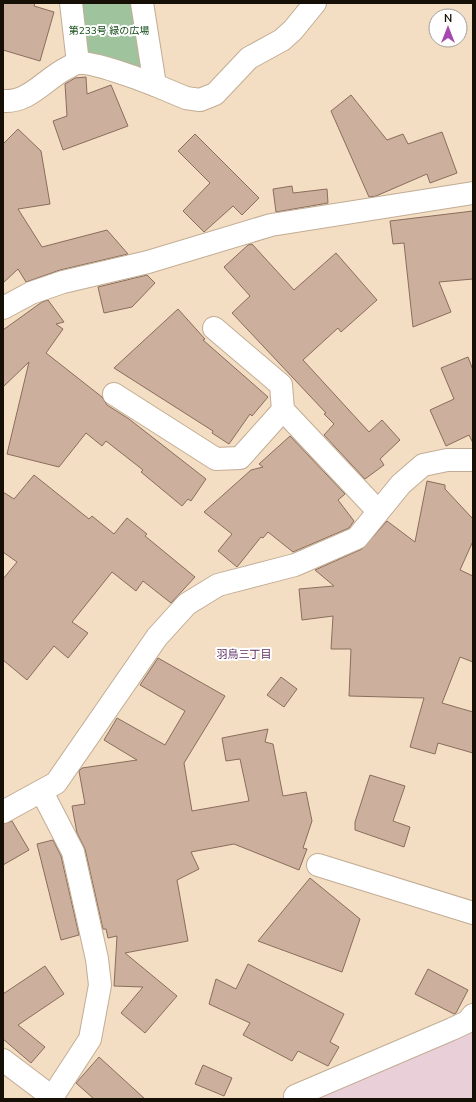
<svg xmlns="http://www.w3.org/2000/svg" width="476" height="1102" font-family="'Nunito Sans','Noto Sans JP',sans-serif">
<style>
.education{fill:#e8cfd8}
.green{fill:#9fc39d}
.building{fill:#cdaf9d;stroke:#896e5d}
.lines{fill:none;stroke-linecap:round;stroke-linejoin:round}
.minor-casing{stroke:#c2ad94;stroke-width:24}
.minor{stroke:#fff;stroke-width:22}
.labels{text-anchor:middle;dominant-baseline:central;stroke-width:4;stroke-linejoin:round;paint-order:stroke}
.park-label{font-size:10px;fill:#124a15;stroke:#fff}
.neighbourhood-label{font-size:11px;fill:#5d2e61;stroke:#fff}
</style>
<rect width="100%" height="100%" fill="#f3ddc3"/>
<path class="education" d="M 473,1029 L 473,1099 L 312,1099 Z"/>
<path class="green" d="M 77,3 L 133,3 L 144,70 L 82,50 Z"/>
<g class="building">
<path d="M 3,3 L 35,3 L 34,6 L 54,12 L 40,61 L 3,50 Z"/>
<path d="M 86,77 L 87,94 L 111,85 L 128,126 L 63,150 L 53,121 L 67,116 L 65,84 L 75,78 Z"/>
<path d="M 351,95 L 387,140 L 403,134 L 408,144 L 442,132 L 457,173 L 430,183 L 427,174 L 376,196 L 369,197 L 331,111 Z"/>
<path d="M 18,129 L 41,151 L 50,204 L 18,209 L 42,247 L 107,230 L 128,254 L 60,270 L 26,282 L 18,269 L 3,283 L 3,144 Z"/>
<path d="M 195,134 L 259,198 L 242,215 L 233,206 L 204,232 L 183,211 L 210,183 L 178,151 Z"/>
<path d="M 292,186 L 293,193 L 327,189 L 328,203 L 276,212 L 273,189 Z"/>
<path d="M 473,211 L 473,279 L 439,282 L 451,312 L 413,327 L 404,243 L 393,244 L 390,221 Z"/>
<path d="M 252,244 L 294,290 L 336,253 L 377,300 L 341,332 L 338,328 L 303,360 L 369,432 L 382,420 L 400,440 L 380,459 L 384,465 L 365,479 L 324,435 L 334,424 L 324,414 L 326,413 L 232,313 L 250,296 L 224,267 L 248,245 Z"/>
<path d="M 147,275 L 155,283 L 132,307 L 104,313 L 98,287 Z"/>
<path d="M 48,300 L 64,322 L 56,324 L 63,329 L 46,353 L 102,397 L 107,405 L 129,419 L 206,479 L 191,501 L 188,499 L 182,506 L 141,472 L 143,470 L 106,441 L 102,446 L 86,433 L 59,467 L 7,454 L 29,362 L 3,387 L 3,330 L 42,302 Z"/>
<path d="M 178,309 L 205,339 L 203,340 L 268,397 L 252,416 L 250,414 L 229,444 L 212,433 L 213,431 L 114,368 Z"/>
<path d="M 468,357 L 473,370 L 473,443 L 469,435 L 446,446 L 430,410 L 454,399 L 441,368 Z"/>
<path d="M 290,436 L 345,494 L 338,500 L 354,521 L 349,528 L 293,552 L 268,532 L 263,538 L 261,537 L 237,567 L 218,551 L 232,534 L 204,512 L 251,470 L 263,467 L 259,464 Z"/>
<path d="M 34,475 L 89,519 L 92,516 L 114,534 L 127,518 L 147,534 L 145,536 L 195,577 L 171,603 L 143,581 L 136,591 L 112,572 L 72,622 L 88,633 L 68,658 L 54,646 L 27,680 L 3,660 L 3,579 L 17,562 L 3,552 L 3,492 L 14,499 Z"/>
<path d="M 427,481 L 445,485 L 445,489 L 473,519 L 473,541 L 460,570 L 473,576 L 473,662 L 460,657 L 442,703 L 473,712 L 473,753 L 438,743 L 435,754 L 410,747 L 424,698 L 349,696 L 351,649 L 331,649 L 333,616 L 302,620 L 299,589 L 334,586 L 315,570 L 362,549 L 387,521 L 415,542 Z"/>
<path d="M 158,658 L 225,696 L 184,763 L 192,811 L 249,801 L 240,759 L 226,761 L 222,738 L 268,729 L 265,742 L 273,744 L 283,796 L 306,792 L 312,821 L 303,848 L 307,849 L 299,870 L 234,844 L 191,852 L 199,869 L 177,880 L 188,941 L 125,953 L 177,996 L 145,1033 L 121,1013 L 143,987 L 114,986 L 117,936 L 108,938 L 106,929 L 103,929 L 85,849 L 77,833 L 72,806 L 85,804 L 79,771 L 82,768 L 137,760 L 104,740 L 117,718 L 165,745 L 185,711 L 140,685 Z"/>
<path d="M 281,677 L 297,689 L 284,707 L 267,695 Z"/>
<path d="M 370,775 L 405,786 L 393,821 L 410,827 L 404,847 L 355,830 L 355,822 Z"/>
<path d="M 12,821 L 29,850 L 3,865 L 3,824 Z"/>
<path d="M 53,840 L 61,856 L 79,935 L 61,940 L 37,844 Z"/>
<path d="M 310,878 L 360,919 L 342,972 L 258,941 Z"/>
<path d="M 248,964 L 344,1014 L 330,1042 L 339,1047 L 328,1066 L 298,1051 L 292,1061 L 243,1035 L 250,1023 L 209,1004 L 216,979 L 236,989 Z"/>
<path d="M 45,966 L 64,994 L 18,1025 L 45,1047 L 31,1063 L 3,1039 L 3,994 Z"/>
<path d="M 428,969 L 468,990 L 456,1013 L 454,1014 L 415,994 Z"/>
<path d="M 99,1057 L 145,1099 L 94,1099 L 76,1083 Z"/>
<path d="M 203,1065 L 232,1078 L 224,1096 L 195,1084 Z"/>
</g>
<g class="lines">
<defs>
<g id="minor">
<path d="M 71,3 L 78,63"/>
<path d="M 155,85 L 186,98 L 200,100 L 215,94 L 249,58 L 282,40 L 293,30 L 315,3"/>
<path d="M 3,101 C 29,103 45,79 67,68 C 70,67 74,63 78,63 C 91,61 140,79 155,85 L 142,3"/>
<path d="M 3,308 L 31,293 L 63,282 L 148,262 L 271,225 L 473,193"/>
<path d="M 214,328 L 281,385 L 283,410 L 378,511"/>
<path d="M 114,394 L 216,459 L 240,458 L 283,410"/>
<path d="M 42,792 L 73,852 L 97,959 L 100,985 L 90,1039 L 51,1099"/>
<path d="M 3,812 L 56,783 L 157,637 L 187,604 L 218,585 L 295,565 L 357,538 L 401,484 L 423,465 L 447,460 L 473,460"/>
<path d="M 318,865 L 473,913"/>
<path d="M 3,1060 L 52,1097"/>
<path d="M 296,1099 L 295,1096 L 452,1029 L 467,1022 L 473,1015"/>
</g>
</defs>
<use href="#minor" class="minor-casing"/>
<use href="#minor" class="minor"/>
</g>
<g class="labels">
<g class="park-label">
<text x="109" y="31">第233号 緑の広場</text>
</g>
<g class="neighbourhood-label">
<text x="244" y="654">羽鳥三丁目</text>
</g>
</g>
<rect width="476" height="1102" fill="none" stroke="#160f06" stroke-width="8"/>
<g transform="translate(448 28)"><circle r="19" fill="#ffffff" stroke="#a29f9b"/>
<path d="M0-3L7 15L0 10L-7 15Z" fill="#a748b0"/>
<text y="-6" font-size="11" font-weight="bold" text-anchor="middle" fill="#160f06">N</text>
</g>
</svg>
